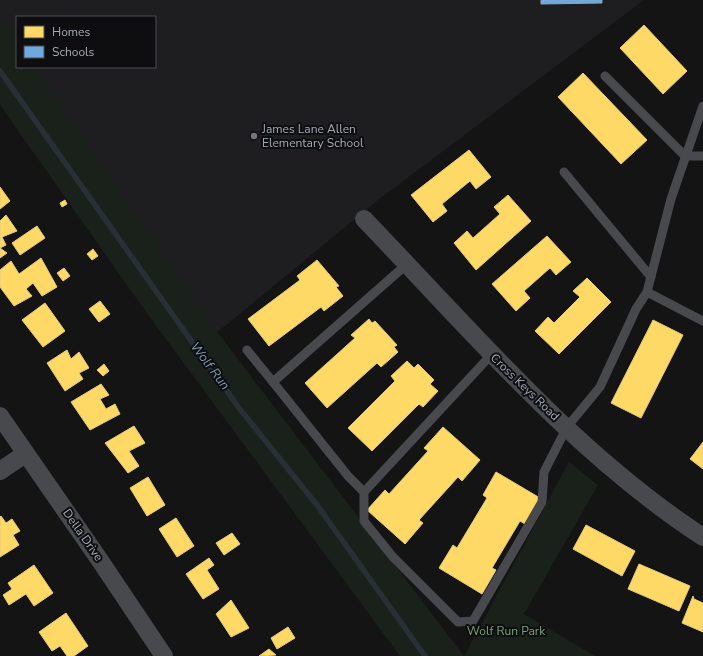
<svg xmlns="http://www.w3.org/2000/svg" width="703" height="656" font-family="'Nunito Sans',sans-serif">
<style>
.built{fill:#1e1e20;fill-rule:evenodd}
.green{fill:#1a211b}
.homes{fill:#ffd966;stroke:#e4cb7e}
.schools{fill:#6fa8dc;stroke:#7fa9d0}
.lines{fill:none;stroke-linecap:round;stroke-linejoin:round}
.stream{stroke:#283035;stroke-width:5.5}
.lane{stroke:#48494d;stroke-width:9}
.street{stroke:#48494d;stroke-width:18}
.poi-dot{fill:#72767d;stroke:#0e0e10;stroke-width:1.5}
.labels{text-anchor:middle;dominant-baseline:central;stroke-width:4;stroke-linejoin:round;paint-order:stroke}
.poi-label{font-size:12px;fill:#a5abb5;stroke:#0e0e10;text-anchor:start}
.street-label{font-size:12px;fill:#a5abb5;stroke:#0e0e10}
.park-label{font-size:12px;fill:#7ca07c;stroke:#0e0e10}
.water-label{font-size:13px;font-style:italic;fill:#7c9bb0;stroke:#0e0e10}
</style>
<rect width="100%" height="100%" fill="#141414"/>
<path class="built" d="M 0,0 L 644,0 L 378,200 L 197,349 L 0,72 ZM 17,17 L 155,17 L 155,67 L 17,67 Z"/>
<path class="green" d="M 0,18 L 17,42 L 17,67 L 34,67 L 215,329 L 464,656 L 569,462 L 598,485 L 524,614 L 595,656 L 400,656 L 146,312 L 0,105 Z"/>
<g class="homes">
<path d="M 644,25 L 687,71 L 663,94 L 620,48 Z"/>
<path d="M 583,73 L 647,140 L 621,164 L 558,97 Z"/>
<path d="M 469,150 L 491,177 L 476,189 L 470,181 L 442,204 L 447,211 L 433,222 L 411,195 Z"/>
<path d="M 0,187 L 10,201 L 0,209 Z"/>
<path d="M 508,195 L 531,221 L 476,270 L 454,243 L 467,231 L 473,238 L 500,214 L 494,207 Z"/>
<path d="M 65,200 L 67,204 L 62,207 L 60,203 Z"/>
<path d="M 6,215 L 17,231 L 2,237 L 6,245 L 0,248 L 7,253 L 0,258 L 0,221 Z"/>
<path d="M 37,226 L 45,238 L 20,255 L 12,243 Z"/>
<path d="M 547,236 L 571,262 L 556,275 L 550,268 L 524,291 L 530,298 L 516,311 L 492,284 Z"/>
<path d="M 93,249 L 98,256 L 92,260 L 87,254 Z"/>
<path d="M 41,258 L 57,287 L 42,296 L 33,283 L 26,289 L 32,296 L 14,306 L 0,287 L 0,270 L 11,261 L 19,274 Z"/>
<path d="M 317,260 L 339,286 L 336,287 L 343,296 L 324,311 L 321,307 L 269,346 L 248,319 L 300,280 L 297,276 Z"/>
<path d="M 64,268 L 70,276 L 63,281 L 57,273 Z"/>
<path d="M 587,278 L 611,302 L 559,354 L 535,331 L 548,317 L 554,323 L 580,297 L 573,291 Z"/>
<path d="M 100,301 L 110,314 L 99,322 L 89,309 Z"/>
<path d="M 45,303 L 65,331 L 43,347 L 22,320 Z"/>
<path d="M 369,319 L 372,323 L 375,321 L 397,345 L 394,347 L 398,352 L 381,367 L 377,363 L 327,408 L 305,383 L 355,338 L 351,335 Z"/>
<path d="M 653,320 L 683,335 L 641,418 L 611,403 Z"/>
<path d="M 67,350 L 71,359 L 79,352 L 89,368 L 79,373 L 83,379 L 65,391 L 47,363 Z"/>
<path d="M 407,361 L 414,368 L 418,364 L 434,380 L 430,384 L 438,391 L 423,407 L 419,404 L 372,451 L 348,428 L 395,381 L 391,376 Z"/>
<path d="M 104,364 L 109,371 L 103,376 L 97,370 Z"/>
<path d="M 101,384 L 109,395 L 100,399 L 106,409 L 115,404 L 120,414 L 90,430 L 71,402 Z"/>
<path d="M 134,426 L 145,443 L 129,451 L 139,466 L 128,473 L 105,443 Z"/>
<path d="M 443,427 L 480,460 L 462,481 L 458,477 L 419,520 L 423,523 L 405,544 L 367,510 L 385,490 L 389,494 L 428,451 L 424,448 Z"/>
<path d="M 703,442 L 703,469 L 690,459 Z"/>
<path d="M 496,472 L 540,498 L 525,524 L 520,521 L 492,568 L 496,570 L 482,594 L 439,568 L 453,545 L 457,548 L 487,498 L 483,495 Z"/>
<path d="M 148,477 L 165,505 L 147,516 L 130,488 Z"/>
<path d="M 1,516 L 6,523 L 12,519 L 20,531 L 13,535 L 19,545 L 0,557 L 0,517 Z"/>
<path d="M 176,518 L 194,546 L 177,557 L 159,529 Z"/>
<path d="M 586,525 L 635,551 L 622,576 L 573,549 Z"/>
<path d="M 232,533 L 240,544 L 224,555 L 216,543 Z"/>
<path d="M 209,558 L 214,565 L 207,570 L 219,589 L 203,599 L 186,574 Z"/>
<path d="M 639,564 L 690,586 L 679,611 L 628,589 Z"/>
<path d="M 34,565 L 53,593 L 34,606 L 26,594 L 9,605 L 3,595 L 12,589 L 8,583 Z"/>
<path d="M 693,596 L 694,599 L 703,603 L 703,632 L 682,623 Z"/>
<path d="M 231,600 L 249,628 L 231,637 L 216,614 Z"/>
<path d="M 66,613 L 88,646 L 74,656 L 67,656 L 60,646 L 52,651 L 39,632 Z"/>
<path d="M 288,627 L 295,638 L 277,649 L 271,638 Z"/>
<path d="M 269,649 L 276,655 L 259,656 Z"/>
</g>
<path class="schools" d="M 541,0 L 602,0 L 602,3 L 541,4 Z"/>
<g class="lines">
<path class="stream" d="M 0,71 L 197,349 L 239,408 L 317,505 L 425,656"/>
<g class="lane">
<path d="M 605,76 L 685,156 L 703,156"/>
<path d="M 564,172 L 651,277"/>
<path d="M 647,292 L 671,199 L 703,106"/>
<path d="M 247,350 L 273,382 L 407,264"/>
<path d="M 491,355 L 364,492 L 364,521 L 393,557 L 458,622 L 473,621 L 542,502 L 544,472 L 567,427 L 600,387 L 636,309 L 647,292 L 703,321"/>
<path d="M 273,382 L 348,476 L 364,492"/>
</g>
<g class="street">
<path d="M 364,219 C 471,330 573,452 703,537"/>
<path d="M 0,416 L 101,562 L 164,656"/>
<path d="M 0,471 L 25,454"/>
</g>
</g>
<circle class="poi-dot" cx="254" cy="136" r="4"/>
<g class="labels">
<g class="poi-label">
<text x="262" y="129">James Lane Allen<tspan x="262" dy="14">Elementary School</tspan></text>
</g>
<g class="street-label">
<text transform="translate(525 387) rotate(44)">Cross Keys Road</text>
<text transform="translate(83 535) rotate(55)">Della Drive</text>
</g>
<g class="park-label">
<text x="506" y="631">Wolf Run Park</text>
</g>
<g class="water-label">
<text transform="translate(210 366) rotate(53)">Wolf Run</text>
</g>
</g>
<rect x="16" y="16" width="140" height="52" fill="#0e0e10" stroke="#4a4d52"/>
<rect x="24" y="26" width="20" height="12" fill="#ffd966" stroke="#4a4d52"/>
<text x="52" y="36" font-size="12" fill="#a5abb5">Homes</text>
<rect x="24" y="46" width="20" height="12" fill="#6fa8dc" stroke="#4a4d52"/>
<text x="52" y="56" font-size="12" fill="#a5abb5">Schools</text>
</svg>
